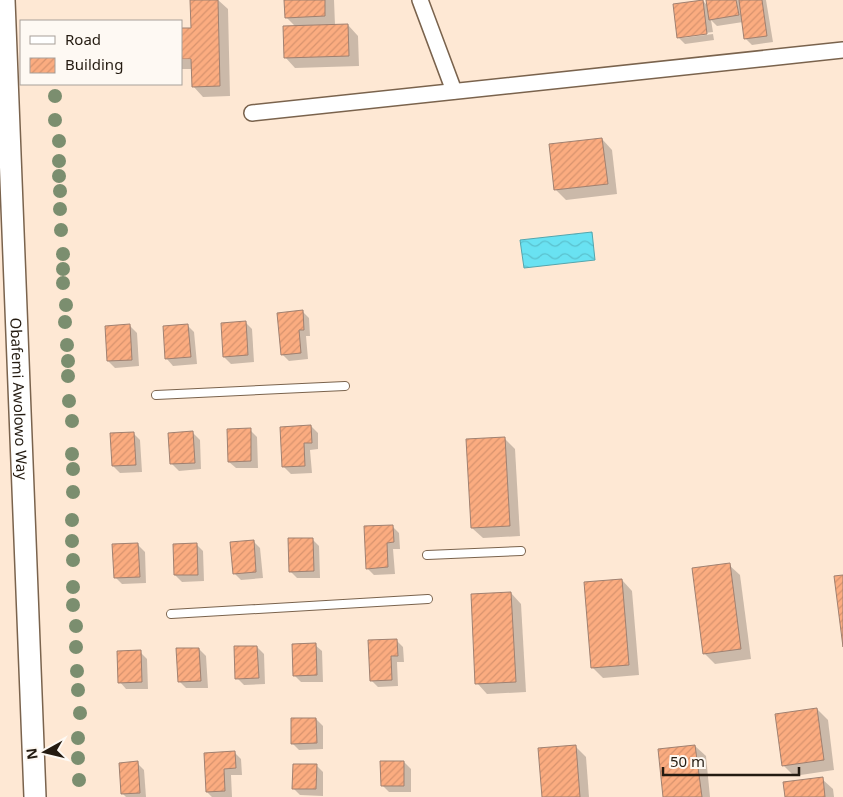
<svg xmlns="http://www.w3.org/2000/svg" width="843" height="797" font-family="'Noto Sans',sans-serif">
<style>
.water{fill:url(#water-waves);stroke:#54a6ae}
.shadow{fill:#0003}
.building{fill:url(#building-hatch);stroke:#a08171}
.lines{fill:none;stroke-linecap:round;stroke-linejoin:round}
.lane-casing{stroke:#7a634d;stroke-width:10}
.street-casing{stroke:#7a634d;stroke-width:18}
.secondary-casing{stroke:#7a634d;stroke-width:24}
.lane{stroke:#fff;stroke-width:8}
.street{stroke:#fff;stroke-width:15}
.secondary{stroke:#fff;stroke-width:21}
.tree{fill:#7b8e6f}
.labels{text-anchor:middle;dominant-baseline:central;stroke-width:4.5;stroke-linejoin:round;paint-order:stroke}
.street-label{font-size:15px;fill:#241b11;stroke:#fef9f3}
</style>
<defs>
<pattern id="water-waves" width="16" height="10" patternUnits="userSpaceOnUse" patternTransform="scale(1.25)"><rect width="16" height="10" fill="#69e2f2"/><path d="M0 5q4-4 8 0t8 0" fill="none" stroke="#5bc1ce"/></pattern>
<pattern id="building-hatch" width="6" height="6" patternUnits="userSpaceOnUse" patternTransform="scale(1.25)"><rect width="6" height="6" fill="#fbac80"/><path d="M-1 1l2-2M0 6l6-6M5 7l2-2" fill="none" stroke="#d7936e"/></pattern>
</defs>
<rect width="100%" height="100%" fill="#fee8d4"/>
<path class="water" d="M 592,232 L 595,260 L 524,268 L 520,240 Z"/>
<g class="shadow">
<path d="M 191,0 L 218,0 L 228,9 L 230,96 L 203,97 L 193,86 L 192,69 L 181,69 L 181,60 L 197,60 L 192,29 Z"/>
<path d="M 285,0 L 334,0 L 335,25 L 348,25 L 358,36 L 359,66 L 295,68 L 285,57 L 295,26 L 286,17 Z"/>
<path d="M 707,0 L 766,0 L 773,42 L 752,45 L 745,38 L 743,22 L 717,26 L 711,20 L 713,32 L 682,36 L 682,38 L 713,34 L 714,40 L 685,44 L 678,37 L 703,1 L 708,6 Z"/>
<path d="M 602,139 L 612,150 L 617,194 L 566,200 L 556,190 Z"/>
<path d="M 302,311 L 309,318 L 310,336 L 306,336 L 308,359 L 289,361 L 282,354 Z"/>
<path d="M 245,322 L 252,329 L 254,362 L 231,364 L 224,357 Z"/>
<path d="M 187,325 L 194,332 L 197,364 L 173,366 L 167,359 Z"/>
<path d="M 130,326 L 137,333 L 139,366 L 115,368 L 108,361 Z"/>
<path d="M 311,426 L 318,433 L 318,449 L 310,450 L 312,473 L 291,474 L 284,467 Z"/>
<path d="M 250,430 L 257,437 L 258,468 L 236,468 L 229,462 Z"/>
<path d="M 133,433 L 140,440 L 142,472 L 120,473 L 113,466 Z"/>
<path d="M 193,433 L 200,440 L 201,469 L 179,471 L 172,464 Z"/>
<path d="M 505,439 L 515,449 L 520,536 L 483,538 L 472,528 Z"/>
<path d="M 392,526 L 399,533 L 400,549 L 393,549 L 395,574 L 374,575 L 367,568 Z"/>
<path d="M 312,539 L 319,546 L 320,578 L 297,578 L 290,571 Z"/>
<path d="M 253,541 L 260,548 L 263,578 L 241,580 L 234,573 Z"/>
<path d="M 196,544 L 203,551 L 204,581 L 182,582 L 175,575 Z"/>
<path d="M 138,545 L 145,552 L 146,583 L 122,584 L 115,577 Z"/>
<path d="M 729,565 L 740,575 L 751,659 L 715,664 L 704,653 Z"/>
<path d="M 622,580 L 632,591 L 639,675 L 603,678 L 593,668 L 586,583 Z"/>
<path d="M 511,593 L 521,604 L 526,692 L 487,694 L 477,683 Z"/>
<path d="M 396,640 L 403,647 L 404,662 L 397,662 L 398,686 L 378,687 L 371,680 Z"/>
<path d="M 315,645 L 322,651 L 323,682 L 301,682 L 294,675 Z"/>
<path d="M 257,647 L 264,654 L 265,684 L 244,685 L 237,678 Z"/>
<path d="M 199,649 L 206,656 L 208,688 L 186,688 L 179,681 Z"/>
<path d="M 140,652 L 147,659 L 148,689 L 126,689 L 120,682 Z"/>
<path d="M 817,709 L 828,720 L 834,770 L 794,776 L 783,765 Z"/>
<path d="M 316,719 L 323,726 L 323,749 L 299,750 L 292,743 Z"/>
<path d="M 575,746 L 586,757 L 589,797 L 543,797 Z"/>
<path d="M 695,746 L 706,756 L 710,797 L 664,797 Z"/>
<path d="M 234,752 L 241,759 L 242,775 L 231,775 L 232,797 L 212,797 L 207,792 Z"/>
<path d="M 404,762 L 411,769 L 411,792 L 389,792 L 382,785 Z"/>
<path d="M 137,763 L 144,770 L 146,797 L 126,797 L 122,793 Z"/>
<path d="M 316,765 L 323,772 L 323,796 L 300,795 L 293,788 Z"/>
<path d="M 822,779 L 833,789 L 834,797 L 786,797 Z"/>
</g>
<g class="building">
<path d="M 190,0 L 218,0 L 220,86 L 192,87 L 191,59 L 181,59 L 181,28 L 191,28 Z"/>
<path d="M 284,0 L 325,0 L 325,16 L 285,18 Z"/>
<path d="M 703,0 L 707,34 L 677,38 L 673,4 Z"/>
<path d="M 706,0 L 736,0 L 739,15 L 709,20 Z"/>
<path d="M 739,0 L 762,0 L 767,36 L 744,39 Z"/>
<path d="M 348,24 L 349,56 L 284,58 L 283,26 Z"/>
<path d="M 602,138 L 608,184 L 554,190 L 549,144 Z"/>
<path d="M 303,310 L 304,330 L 299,330 L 301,353 L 281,355 L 277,313 Z"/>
<path d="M 246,321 L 248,355 L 223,357 L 221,323 Z"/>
<path d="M 130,324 L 132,360 L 107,361 L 105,326 Z"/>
<path d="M 188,324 L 191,357 L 165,359 L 163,326 Z"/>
<path d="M 311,425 L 312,443 L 304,443 L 305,466 L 282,467 L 280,427 Z"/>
<path d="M 251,428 L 251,461 L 228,462 L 227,429 Z"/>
<path d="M 193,431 L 195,463 L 170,464 L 168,433 Z"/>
<path d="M 134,432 L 136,465 L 112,466 L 110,433 Z"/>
<path d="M 505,437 L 510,526 L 471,528 L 466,439 Z"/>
<path d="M 393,525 L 394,542 L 387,543 L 388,567 L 366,569 L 364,526 Z"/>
<path d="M 288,538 L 313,538 L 314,571 L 289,572 Z"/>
<path d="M 254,540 L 256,572 L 233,574 L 230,542 Z"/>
<path d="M 138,543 L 140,577 L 114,578 L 112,544 Z"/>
<path d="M 197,543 L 198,575 L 174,575 L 173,544 Z"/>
<path d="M 730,563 L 741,649 L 703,654 L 692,568 Z"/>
<path d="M 843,575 L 843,647 L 834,576 Z"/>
<path d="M 622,579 L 629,665 L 591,668 L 584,582 Z"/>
<path d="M 511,592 L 516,682 L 475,684 L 471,594 Z"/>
<path d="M 397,639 L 398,656 L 391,656 L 392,680 L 370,681 L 368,640 Z"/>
<path d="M 316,643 L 317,675 L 293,676 L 292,644 Z"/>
<path d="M 234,646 L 257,646 L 259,678 L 235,679 Z"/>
<path d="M 176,648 L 199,648 L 201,681 L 178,682 Z"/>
<path d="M 141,650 L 142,682 L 118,683 L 117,651 Z"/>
<path d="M 817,708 L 824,760 L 782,766 L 775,714 Z"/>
<path d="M 291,718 L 316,718 L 317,743 L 291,744 Z"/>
<path d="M 576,745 L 580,797 L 542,797 L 538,748 Z"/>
<path d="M 695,745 L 702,797 L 663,797 L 658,749 Z"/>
<path d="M 235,751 L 236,768 L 224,769 L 225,791 L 206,792 L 204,753 Z"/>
<path d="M 138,761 L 140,793 L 121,794 L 119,763 Z"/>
<path d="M 380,761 L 404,761 L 404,786 L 381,786 Z"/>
<path d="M 293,764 L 317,764 L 316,789 L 292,789 Z"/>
<path d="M 823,777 L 825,797 L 785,797 L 783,782 Z"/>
</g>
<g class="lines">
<defs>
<g id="lane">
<path d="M 156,395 L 345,386"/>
<path d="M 427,555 L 521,551"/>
<path d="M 171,614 L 428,599"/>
</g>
<g id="street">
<path d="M 420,0 L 454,91"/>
<path d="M 252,113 L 843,50"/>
</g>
<g id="secondary">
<path id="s1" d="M 4,0 L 35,797"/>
</g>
</defs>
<use href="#lane" class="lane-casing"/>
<use href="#street" class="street-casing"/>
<use href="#secondary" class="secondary-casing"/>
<use href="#lane" class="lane"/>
<use href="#street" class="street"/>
<use href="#secondary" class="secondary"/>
</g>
<g class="tree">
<circle cx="55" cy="96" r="7"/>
<circle cx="55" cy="120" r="7"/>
<circle cx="59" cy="141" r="7"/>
<circle cx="59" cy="161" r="7"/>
<circle cx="59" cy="176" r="7"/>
<circle cx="60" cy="191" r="7"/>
<circle cx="60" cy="209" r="7"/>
<circle cx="61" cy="230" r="7"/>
<circle cx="63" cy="254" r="7"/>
<circle cx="63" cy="269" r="7"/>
<circle cx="63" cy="283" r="7"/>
<circle cx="66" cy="305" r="7"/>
<circle cx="65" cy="322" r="7"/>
<circle cx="67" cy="345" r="7"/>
<circle cx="68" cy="361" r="7"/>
<circle cx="68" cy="376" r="7"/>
<circle cx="69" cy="401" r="7"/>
<circle cx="72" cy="421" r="7"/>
<circle cx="72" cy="454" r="7"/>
<circle cx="73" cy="469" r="7"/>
<circle cx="73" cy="492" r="7"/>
<circle cx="72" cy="520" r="7"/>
<circle cx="72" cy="541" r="7"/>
<circle cx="73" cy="560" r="7"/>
<circle cx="73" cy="587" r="7"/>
<circle cx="73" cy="605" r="7"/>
<circle cx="76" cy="626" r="7"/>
<circle cx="76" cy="647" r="7"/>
<circle cx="77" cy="671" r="7"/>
<circle cx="78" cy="690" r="7"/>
<circle cx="80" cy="713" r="7"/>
<circle cx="78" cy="738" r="7"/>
<circle cx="78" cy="758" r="7"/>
<circle cx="79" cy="780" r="7"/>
</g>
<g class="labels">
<g class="street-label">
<text stroke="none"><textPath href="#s1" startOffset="399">Obafemi Awolowo Way</textPath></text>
</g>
</g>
<rect x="20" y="20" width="162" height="65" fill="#fef9f3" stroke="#a7a099"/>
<rect x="30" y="36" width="25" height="8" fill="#ffffff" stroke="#a7a099"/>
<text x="65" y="45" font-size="15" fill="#241b11">Road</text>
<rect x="30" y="58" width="25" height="15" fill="url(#building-hatch)" stroke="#a7a099"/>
<text x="65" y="70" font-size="15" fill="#241b11">Building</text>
<g transform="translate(45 752) rotate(262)" stroke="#fef9f3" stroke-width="4" paint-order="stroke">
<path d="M0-4L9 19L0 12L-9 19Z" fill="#241b11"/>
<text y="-8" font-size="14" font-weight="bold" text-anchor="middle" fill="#241b11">N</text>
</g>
<path d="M663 767v8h136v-8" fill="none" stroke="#241b11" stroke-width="2.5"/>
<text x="670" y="767" font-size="15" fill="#241b11" stroke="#fef9f3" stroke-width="4" paint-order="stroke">50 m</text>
</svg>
